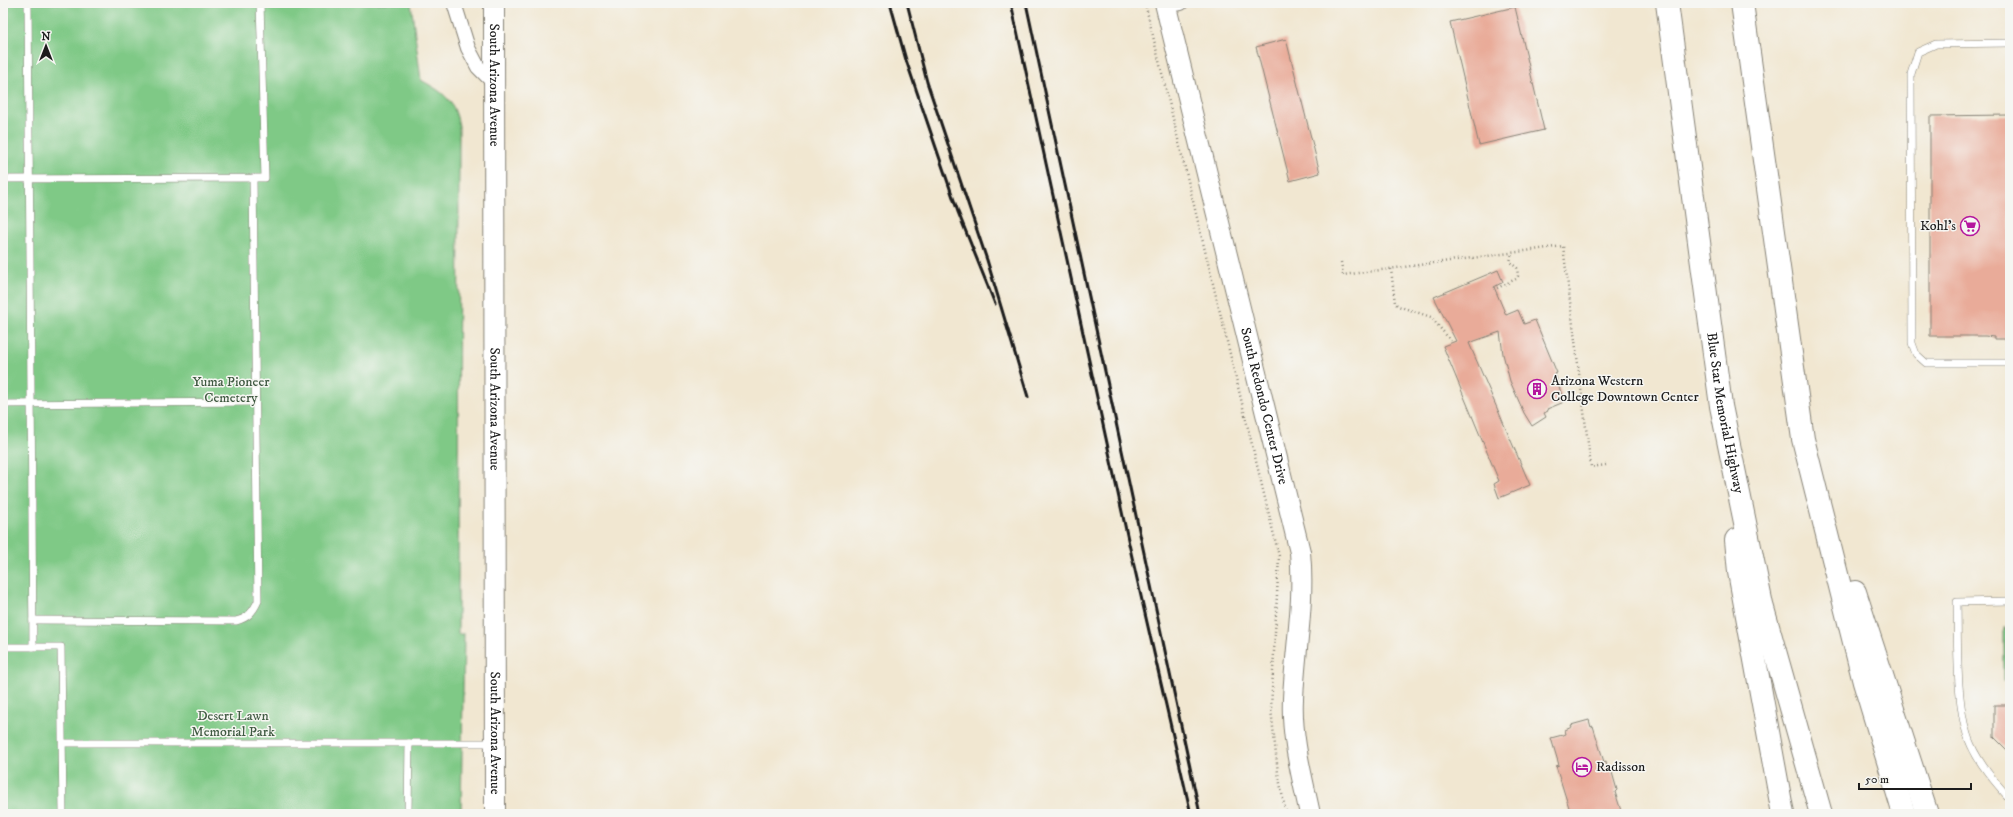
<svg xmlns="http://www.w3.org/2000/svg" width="2013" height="817" font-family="'IM FELL DW Pica',serif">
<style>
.green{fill:#7fc986;stroke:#4e7251}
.building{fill:#e9ab99}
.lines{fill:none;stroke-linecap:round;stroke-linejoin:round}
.lane-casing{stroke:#868276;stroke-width:8}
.street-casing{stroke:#868276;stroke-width:16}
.secondary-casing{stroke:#868276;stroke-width:22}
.highway-casing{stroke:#868276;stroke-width:24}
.path{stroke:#868276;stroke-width:2.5;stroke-dasharray:1 3;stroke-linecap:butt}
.lane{stroke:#fff;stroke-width:7}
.street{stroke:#fff;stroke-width:14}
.secondary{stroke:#fff;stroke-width:20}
.highway{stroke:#fff;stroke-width:22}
.rail{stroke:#1c1c1c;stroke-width:3}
.labels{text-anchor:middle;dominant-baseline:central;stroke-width:3;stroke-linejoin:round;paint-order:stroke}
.street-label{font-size:14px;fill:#1c1c1c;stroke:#f6f6f2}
.poi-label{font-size:14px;fill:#1c1c1c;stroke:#f6f6f2;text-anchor:start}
.park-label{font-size:14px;fill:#3f5941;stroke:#f6f6f2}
</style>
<rect width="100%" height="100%" fill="#f6f6f2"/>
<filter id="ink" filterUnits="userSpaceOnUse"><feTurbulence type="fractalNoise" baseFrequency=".025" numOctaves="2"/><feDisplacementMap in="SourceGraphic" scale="8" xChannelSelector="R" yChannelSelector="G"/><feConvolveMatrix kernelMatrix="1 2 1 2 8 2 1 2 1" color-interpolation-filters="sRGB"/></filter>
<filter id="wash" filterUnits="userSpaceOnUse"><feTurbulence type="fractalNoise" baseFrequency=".012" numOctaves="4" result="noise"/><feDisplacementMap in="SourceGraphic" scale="16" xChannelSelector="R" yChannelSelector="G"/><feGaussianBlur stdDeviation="0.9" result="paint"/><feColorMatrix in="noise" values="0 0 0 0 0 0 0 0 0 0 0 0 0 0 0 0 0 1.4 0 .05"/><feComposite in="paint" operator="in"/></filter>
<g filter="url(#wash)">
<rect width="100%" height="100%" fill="#f1e7d1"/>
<g class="green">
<path d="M 3,3 L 411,3 L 421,80 C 444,93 454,99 459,126 L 458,634 L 464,634 L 461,814 L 3,814 Z"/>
<rect x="2004" y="628" width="6" height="53"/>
</g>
<g id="blocks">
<g class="building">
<path d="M 1515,7 L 1544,130 L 1479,145 L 1450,22 Z"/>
<path d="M 1286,39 L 1320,173 L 1290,181 L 1256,47 Z"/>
<path d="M 2010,115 L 2010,339 L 1994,339 L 1994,337 L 1985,336 L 1930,336 L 1930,116 Z"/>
<path d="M 1498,270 L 1503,282 L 1494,287 L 1506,315 L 1518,310 L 1524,324 L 1535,320 L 1557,373 L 1555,374 L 1564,402 L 1547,409 L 1548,411 L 1544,413 L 1546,417 L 1532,426 L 1524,413 L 1510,381 L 1503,354 L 1500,332 L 1469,343 L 1530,485 L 1499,498 L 1494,484 L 1499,481 L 1443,346 L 1456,341 L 1434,297 Z"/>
<path d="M 1994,705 L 2010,705 L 2010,753 L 1994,737 Z"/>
<path d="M 1589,720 L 1591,727 L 1593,726 L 1604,762 L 1606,761 L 1608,770 L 1611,769 L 1617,790 L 1615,792 L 1622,814 L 1571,814 L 1556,766 L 1559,765 L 1551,738 L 1566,734 L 1565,730 L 1572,727 L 1571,725 Z"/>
</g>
</g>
</g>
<g filter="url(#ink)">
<use href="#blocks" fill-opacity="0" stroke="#868276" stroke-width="1"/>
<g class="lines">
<defs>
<g id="lane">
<path d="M 28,3 L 33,647"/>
<path d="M 2010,43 L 1936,44 L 1918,52 L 1911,74 L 1912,343 L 1916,354 L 1926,363 L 2010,363"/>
<path d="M 3,179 L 265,178 L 260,3"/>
<path d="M 3,404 L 255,402"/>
<path d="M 2010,601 L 1957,602 C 1958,641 1955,710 1971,745 C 1980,765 1995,782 2010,799"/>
<path d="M 33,620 L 236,621 C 248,618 253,612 258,601 L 253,178"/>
<path d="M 3,647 L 61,647 L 63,814"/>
<path d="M 63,743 L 493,743"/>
<path d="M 408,814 L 409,743"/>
</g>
<g id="street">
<path d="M 454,3 L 468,48 L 478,67 L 495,84"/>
<path d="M 1166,5 L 1181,3"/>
</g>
<g id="secondary">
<path id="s1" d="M 494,3 L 495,814"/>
<path id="s2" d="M 1165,3 L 1300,552 C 1305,602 1295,650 1293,699 C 1291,737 1302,776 1310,814"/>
</g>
<g id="highway">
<path id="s3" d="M 1667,3 L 1721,406 L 1762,605 L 1821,814"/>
<path d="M 1742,3 L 1803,439 L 1864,682 L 1904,814"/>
<path d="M 1736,540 L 1739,572 L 1783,814"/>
<path d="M 1855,592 L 1927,814"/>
</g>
</defs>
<use href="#lane" class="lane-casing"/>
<use href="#street" class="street-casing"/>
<use href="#secondary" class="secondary-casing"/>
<use href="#highway" class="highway-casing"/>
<g class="path">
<path d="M 1145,3 L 1279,556 L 1271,709 L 1278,773 L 1286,814"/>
<path d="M 1341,262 L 1343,275 L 1563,246 L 1591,467 L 1606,465"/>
<path d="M 1391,269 L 1395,303 L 1398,306 L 1431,317 L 1451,341"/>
<path d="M 1497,288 L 1516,279 L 1518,276 L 1517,268 L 1510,262 L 1512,253"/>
</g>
<use href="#lane" class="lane"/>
<use href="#street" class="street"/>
<use href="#secondary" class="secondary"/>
<use href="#highway" class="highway"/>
<g class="rail">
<path d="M 890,3 L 906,60 L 958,212 L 995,304"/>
<path d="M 907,3 L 927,82 L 987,260 L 1028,397"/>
<path d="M 1011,3 L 1129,544 L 1191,814"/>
<path d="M 1026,3 L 1200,814"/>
</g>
</g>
</g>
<defs>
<symbol id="supermarket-ring" viewBox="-11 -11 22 22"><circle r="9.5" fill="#f6f6f2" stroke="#b5179e" stroke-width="1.5"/><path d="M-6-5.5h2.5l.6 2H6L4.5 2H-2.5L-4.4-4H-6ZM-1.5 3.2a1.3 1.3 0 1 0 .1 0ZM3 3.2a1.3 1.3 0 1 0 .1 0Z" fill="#b5179e"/></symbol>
<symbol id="building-ring" viewBox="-11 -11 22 22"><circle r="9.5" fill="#f6f6f2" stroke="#b5179e" stroke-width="1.5"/><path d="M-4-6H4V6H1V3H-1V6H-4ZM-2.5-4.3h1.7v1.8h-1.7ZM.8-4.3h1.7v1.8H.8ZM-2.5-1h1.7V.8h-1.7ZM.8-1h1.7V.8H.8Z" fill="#b5179e"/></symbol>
<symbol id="hotel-ring" viewBox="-11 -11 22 22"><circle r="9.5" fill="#f6f6f2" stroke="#b5179e" stroke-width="1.5"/><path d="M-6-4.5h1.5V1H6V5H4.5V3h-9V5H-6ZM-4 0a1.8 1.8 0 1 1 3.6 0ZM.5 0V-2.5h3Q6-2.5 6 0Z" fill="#b5179e"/></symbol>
</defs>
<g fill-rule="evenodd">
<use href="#supermarket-ring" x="1959" y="215" width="22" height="22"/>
<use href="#building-ring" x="1526" y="378" width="22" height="22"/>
<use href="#hotel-ring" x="1571" y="756" width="22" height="22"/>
</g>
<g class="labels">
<g class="street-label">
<text stroke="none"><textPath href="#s1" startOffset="82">South Arizona Avenue</textPath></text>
<text stroke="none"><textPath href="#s2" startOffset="415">South Redondo Center Drive</textPath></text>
<text stroke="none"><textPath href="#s1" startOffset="406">South Arizona Avenue</textPath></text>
<text stroke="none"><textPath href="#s3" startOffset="414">Blue Star Memorial Highway</textPath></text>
<text stroke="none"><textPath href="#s1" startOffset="730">South Arizona Avenue</textPath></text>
</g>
<g class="poi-label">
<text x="1956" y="226" text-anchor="end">Kohl's</text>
<text x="1551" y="381">Arizona Western<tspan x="1551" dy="16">College Downtown Center</tspan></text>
<text x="1596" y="767">Radisson</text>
</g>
<g class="park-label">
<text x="231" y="382">Yuma Pioneer<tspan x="231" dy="16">Cemetery</tspan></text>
<text x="233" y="716">Desert Lawn<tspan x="233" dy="16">Memorial Park</tspan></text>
</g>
</g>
<rect width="2013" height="817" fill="none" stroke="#f6f6f2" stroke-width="16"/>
<g transform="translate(46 46)" stroke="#f6f6f2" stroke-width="3" paint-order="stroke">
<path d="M0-3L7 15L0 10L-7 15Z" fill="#1c1c1c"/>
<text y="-6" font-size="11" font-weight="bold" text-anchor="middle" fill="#1c1c1c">N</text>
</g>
<path d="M1859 783v6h112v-6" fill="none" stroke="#1c1c1c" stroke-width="2"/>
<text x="1865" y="783" font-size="12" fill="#1c1c1c" stroke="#f6f6f2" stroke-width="3" paint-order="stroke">50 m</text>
</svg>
